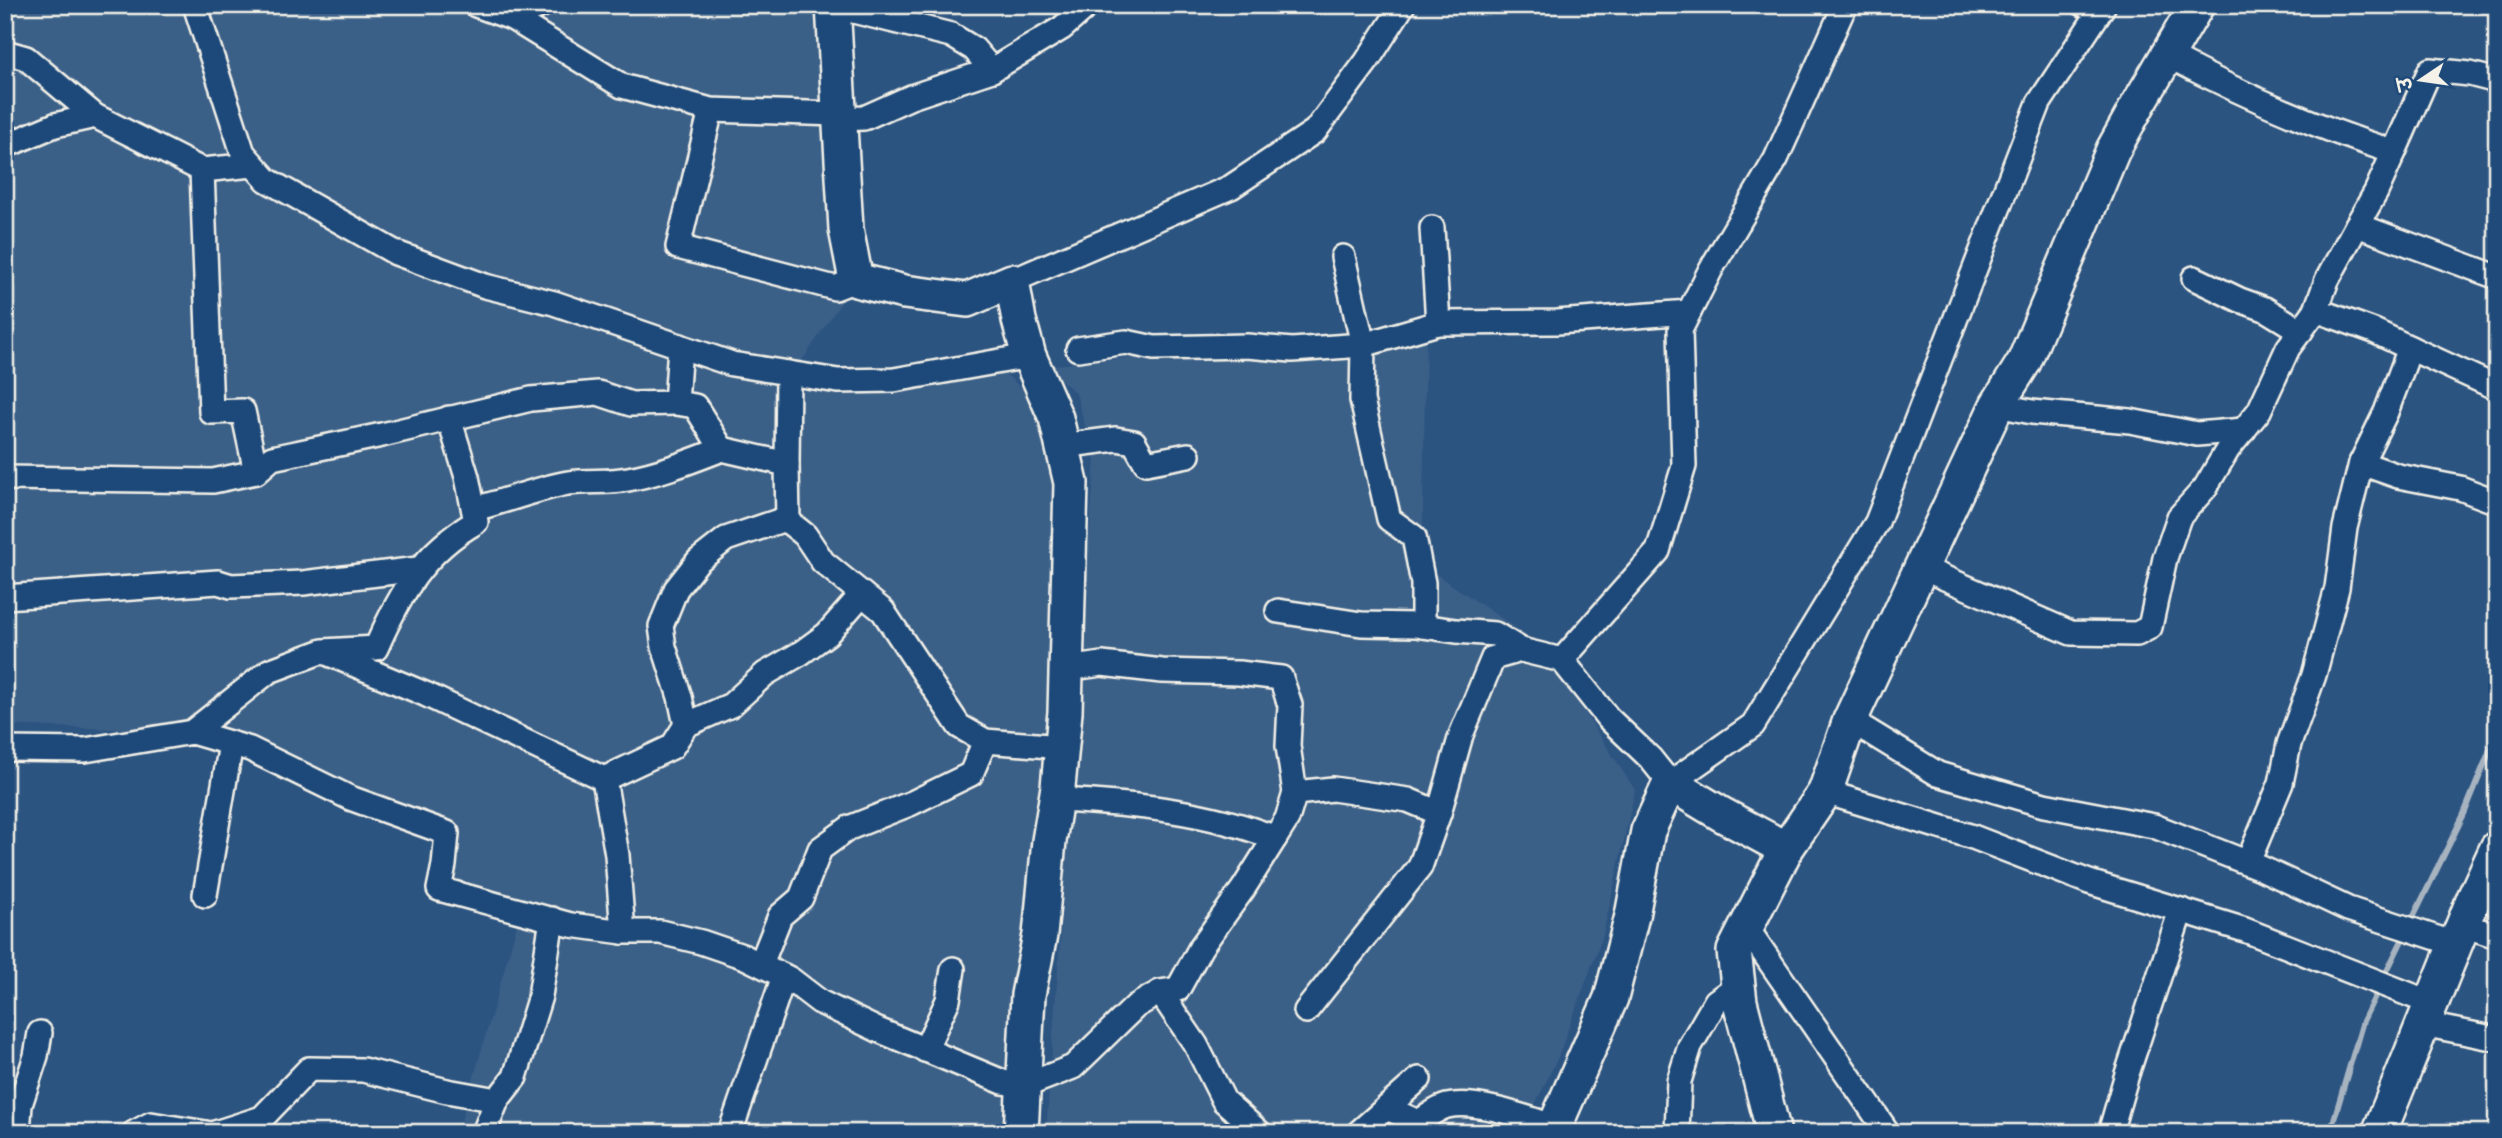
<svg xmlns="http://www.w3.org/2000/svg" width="2502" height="1138" font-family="'Gochi Hand','Playpen Sans Deva',sans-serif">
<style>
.built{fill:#3b6088}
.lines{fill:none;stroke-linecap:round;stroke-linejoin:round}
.stream{stroke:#a7b4c0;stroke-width:6}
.lane-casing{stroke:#f4f1e8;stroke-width:18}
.street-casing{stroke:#f4f1e8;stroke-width:28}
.secondary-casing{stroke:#f4f1e8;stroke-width:38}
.lane{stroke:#1f4a7a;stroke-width:12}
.street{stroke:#1f4a7a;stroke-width:23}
.secondary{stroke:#1f4a7a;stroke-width:33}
</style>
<rect width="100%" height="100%" fill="#2c5481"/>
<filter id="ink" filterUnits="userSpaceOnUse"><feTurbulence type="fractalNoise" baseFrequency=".0143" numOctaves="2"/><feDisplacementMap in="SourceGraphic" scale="14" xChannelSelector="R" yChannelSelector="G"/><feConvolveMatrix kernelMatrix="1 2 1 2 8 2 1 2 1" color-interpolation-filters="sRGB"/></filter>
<g filter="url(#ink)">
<g class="built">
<path d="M 5,5 L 833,5 L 856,280 L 793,374 L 794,387 L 894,380 L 989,360 L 1056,418 L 1071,483 L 1032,1133 L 458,1133 L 524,900 L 439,889 L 447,833 L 192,732 L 5,725 Z"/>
<path d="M 1426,328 L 1422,565 L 1540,644 L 1635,790 L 1603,935 L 1558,1057 L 1521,1133 L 1046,1133 L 1095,461 L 1076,393 L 1045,366 Z"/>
</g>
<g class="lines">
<g class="stream">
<path d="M 2383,979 L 2464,814 L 2497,733"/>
<path d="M 2330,1133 L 2363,1021 L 2379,988"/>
</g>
<defs>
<path id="lane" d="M 2075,5 L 2096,17"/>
<g id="street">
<path d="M 195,5 L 243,153 L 267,180 L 396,253 L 485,286 L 554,303 L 732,364 L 838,381 L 894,380 L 1029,356"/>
<path d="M 476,5 L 512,18 L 542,5"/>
<path d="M 1845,5 L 1776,159 L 1711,269 L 1680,330 L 1684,466 L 1658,551 L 1562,660 L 1608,718 L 1650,758 L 1670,783 L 1753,725 L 1877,522 L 2039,103 L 2104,5"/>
<path d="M 833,6 L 951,35 L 974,49 L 992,70"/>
<path d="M 512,18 L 622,86 L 711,110 L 838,114 L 839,119 L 864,118 L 911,97 L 992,70 L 1062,28 L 1088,5"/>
<path d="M 5,52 L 26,58 L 95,116 L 202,170 L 253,165"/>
<path d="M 2167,55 C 2240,94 2315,127 2394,152 L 2376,192 L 2357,225"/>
<path d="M 711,110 L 678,247 L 835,288 L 856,280"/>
<path d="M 5,146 L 55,125 L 95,116"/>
<path d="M 2394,152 L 2430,70 L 2470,74 L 2497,81"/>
<path d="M 202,170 L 211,412 L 243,411 L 256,472"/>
<path d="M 1432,228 L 1438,323 L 1557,322 L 1689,312"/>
<path d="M 2194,278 L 2240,300 L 2265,309 L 2301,331"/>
<path d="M 1012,281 L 1231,187 L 1315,131 L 1367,61 L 1403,5"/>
<path d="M 2316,310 L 2327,280 L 2357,225 L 2497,277"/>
<path d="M 680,346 L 676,403 L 695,406 L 722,449 L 787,464 L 788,522"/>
<path d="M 2410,348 L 2497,388"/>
<path d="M 1078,349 L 1126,342 L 1154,348 L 1247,346 L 1292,350 L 1363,345 L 1343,257"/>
<path d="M 1997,405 L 2032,412 L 2130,421 L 2197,434 L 2244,430"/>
<path d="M 1062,446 L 1116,439 L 1134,442 L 1146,463 L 1188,455"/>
<path d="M 787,464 L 788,373"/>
<path d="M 5,478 L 213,481 L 256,472 L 272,458 L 382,435 L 531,399 L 598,393 L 631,404 L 676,403"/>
<path d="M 474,509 C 506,501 536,489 568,483 C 588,480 609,483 628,479 C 661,473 691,461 722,449"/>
<path d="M 1922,568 L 2071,633 L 2137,634 L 2150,627 L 2165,558 L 2179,517 L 2205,488 L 2228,449 L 2259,411 L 2288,348 L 2316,310 L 2374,331 L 2410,348 L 2386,412 L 2361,463"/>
<path d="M 5,597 L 218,582 L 231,586 L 303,583 L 418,569"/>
<path d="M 1278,611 L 1361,624 L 1416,625 L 1456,631 L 1495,634 L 1521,650"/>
<path d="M 1423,626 L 1423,583 L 1414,537 L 1389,519 L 1362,400 L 1363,345 L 1438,323"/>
<path d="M 329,654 L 425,694 L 604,779"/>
<path d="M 1066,669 L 1102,664 L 1162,671 L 1239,673 L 1281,678 L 1290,705 L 1288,746 L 1295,793"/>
<path d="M 1850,720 L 1938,774 L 2044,805 L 2154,826 L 2261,868 L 2348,909 L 2455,944"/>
<path d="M 686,725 L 731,705 L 765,674 L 801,653 L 827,634 L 862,594"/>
<path d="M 192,732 L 269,671 L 323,651 L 376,648 C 400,594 423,552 476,522 L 467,477 L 449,418"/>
<path d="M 5,749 L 85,750 L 192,732 L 250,749 L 350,798 L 447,833 L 444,865 L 439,889 L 571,925 L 623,932 L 660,932 L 701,942 L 745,957 L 790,979 L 820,1002 L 878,1030 L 1003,1082 L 1024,1086 L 1073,1067 L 1136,1006 L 1160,992 L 1178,989 L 1201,947 L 1243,889 L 1275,838"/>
<path d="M 1825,792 L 1973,837 L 2089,882 L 2245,930 L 2431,1003"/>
<path d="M 1053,816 L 1061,800 C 1133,804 1208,811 1275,838 L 1287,819 L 1295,793 L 1333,789 L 1408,800 L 1439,813 L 1461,735 L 1493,658 L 1521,650 L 1562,660"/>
<path d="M 2248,862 L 2281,783 L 2289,744 L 2314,675 L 2337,588 L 2345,528 L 2361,463 L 2398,476 L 2460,488 L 2497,502"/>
<path d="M 205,895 L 231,744"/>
<path d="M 2463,925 L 2497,936"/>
<path d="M 1746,927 L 1888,1133"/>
<path d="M 623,932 L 617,855 L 604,779 L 672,747 L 686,725 L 680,697 L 664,647 L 661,626 L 676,589 L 698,561 L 726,539 L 785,519 L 805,535 L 823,562 L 883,611 L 959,726 L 985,741 L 1062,747"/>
<path d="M 761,964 L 780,916 L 801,898 L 820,849 L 849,828 L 912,803 L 971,774 L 985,741"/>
<path d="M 1160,992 L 1196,1045 L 1224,1101 L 1260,1133"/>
<path d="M 1306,1011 L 1420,867 L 1439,813"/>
<path d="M 2423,1024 L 2497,1039"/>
<path d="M 925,1050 L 948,1000 L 953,969"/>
<path d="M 1387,1108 L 1418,1122 C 1427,1117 1438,1108 1447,1106 C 1476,1099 1528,1118 1555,1127"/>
<path d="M 18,1133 L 20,1105 L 36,1056 L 40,1033"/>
<path d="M 134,1133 L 151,1124 L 206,1133"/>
<path d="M 215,1133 L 262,1118 L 309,1069 L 363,1070 L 447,1091 L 497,1100"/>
<path d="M 484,1133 L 497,1100 L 515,1077 L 540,996 L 552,919"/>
<path d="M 730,1133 L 784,976"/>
<path d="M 1358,1133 L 1419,1079"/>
<path d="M 1677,1133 L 1679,1081 L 1690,1046 L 1716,1001 L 1738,985"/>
<path d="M 2110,1133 L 2127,1074 L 2181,910"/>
</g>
<g id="secondary">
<path d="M 833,5 L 846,229 L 856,280 L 904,292 L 967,300 L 1012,281 L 1019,320 L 1029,356 L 1056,418 L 1071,483 L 1065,712 L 1058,787 L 1049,841 L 1040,935 L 1028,995 L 1021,1133"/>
<path d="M 1552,1133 L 1611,998 L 1632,916 L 1648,831 L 1670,783 L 1721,814 L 1786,849 L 1825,792 L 1850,720 L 1997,405 L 2024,362 L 2113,150 L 2139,103 L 2197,5"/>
<path d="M 1774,1133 L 1740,1002 L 1734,951 L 1786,849"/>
<path d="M 2379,1133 L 2474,898 L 2497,848"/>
</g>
</defs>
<use href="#lane" class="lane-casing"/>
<use href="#street" class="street-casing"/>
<use href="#secondary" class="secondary-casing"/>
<use href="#lane" class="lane"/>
<use href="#street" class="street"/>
<use href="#secondary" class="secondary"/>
</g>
</g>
<rect width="2502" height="1138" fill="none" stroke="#1f4a7a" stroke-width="28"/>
<rect x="14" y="14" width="2474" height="1110" fill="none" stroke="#f4f1e8" stroke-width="2.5" filter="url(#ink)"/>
<g transform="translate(2421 80) rotate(257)" stroke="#1f4a7a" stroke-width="5" paint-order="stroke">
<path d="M0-5L12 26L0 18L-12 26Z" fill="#f4f1e8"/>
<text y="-10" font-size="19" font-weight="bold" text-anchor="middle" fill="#f4f1e8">उ</text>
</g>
</svg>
